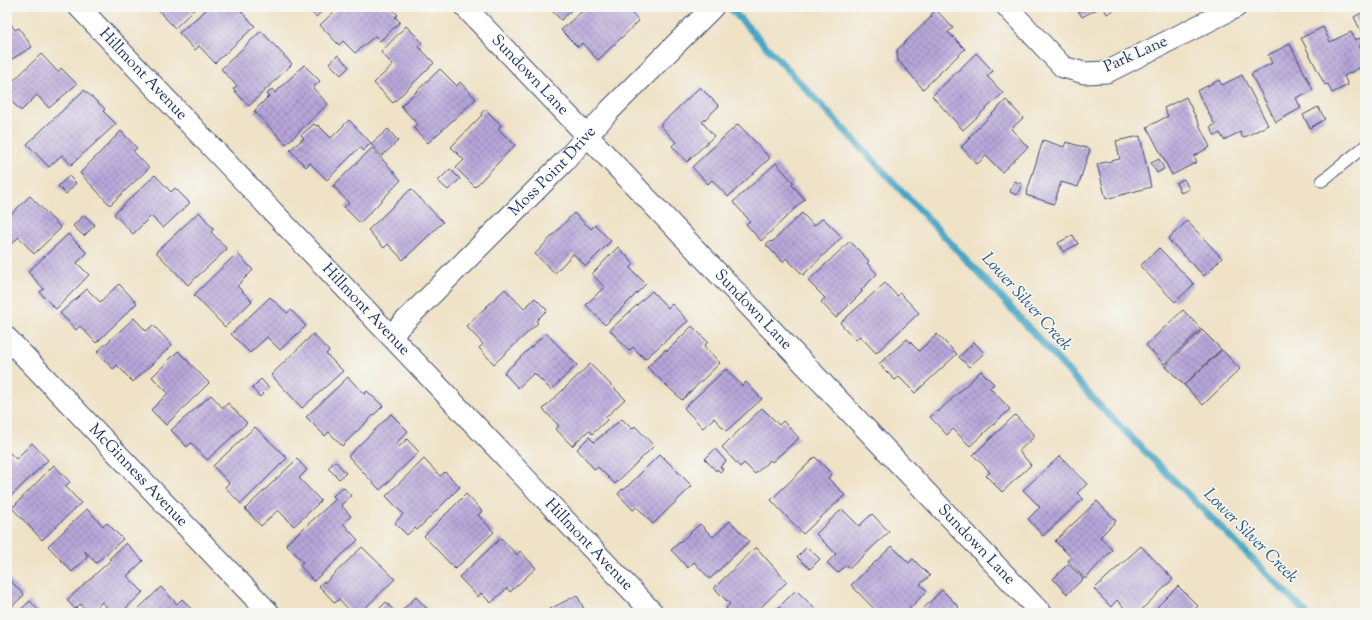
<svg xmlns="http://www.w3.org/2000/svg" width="1372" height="620" font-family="'Sorts Mill Goudy',serif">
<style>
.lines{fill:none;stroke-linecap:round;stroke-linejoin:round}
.stream{stroke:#46a6c5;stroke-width:7}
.building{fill:url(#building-cross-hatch)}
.lane-casing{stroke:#3b4a6e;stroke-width:13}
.street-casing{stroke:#3b4a6e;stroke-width:23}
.lane{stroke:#fff;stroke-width:11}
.street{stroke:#fff;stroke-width:21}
.labels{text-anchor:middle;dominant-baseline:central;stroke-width:3.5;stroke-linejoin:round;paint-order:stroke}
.street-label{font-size:16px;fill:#1b2f5e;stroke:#f6f6f2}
.water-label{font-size:17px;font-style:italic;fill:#2a5982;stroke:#f6f6f2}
</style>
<defs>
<pattern id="building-cross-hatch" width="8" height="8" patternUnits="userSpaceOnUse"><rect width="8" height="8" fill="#b7a6d9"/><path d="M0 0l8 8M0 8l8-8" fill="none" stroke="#9488b3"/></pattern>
</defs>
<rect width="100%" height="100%" fill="#f6f6f2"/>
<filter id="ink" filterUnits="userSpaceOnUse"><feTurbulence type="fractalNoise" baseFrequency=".025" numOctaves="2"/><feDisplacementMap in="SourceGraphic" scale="8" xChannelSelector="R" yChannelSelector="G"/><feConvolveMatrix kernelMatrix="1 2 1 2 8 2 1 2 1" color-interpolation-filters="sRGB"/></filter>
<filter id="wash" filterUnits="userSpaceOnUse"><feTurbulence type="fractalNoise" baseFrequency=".012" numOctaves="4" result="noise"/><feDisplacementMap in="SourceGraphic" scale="16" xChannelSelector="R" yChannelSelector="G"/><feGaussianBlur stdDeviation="0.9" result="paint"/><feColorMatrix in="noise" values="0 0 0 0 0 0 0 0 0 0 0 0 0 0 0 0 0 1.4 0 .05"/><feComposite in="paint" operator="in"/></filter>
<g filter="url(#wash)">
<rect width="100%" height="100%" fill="#efe2c6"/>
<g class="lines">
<path class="stream" d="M 729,7 L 991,286 L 1098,404 L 1306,613"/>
</g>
<g id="blocks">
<g class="building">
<path d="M 164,7 L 197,7 L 175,28 L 159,11 Z"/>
<path d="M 206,7 L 237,7 L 255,26 L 215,63 L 199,46 L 195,50 L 179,33 L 206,10 Z"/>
<path d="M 307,7 L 327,7 L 316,17 Z"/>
<path d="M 339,7 L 390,7 L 398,15 L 395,17 L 400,22 L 380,41 L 375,36 L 355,53 L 343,41 L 339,45 L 320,25 Z"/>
<path d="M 548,7 L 575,7 L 561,20 Z"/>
<path d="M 587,7 L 609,7 L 611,9 L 613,7 L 628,7 L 627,8 L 639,21 L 598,60 L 582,43 L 578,47 L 561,30 Z"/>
<path d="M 1076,7 L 1101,7 L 1082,17 Z"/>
<path d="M 1103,7 L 1120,7 L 1107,14 Z"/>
<path d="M 936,10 L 953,28 L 948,32 L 965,49 L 923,89 L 898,60 L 897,50 L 932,16 L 931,15 Z"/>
<path d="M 1365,11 L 1365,39 L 1354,17 Z"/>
<path d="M 7,18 L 15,30 L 19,28 L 32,47 L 7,62 Z"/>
<path d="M 406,26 L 422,42 L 418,46 L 434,63 L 393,103 L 374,83 L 393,65 L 381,52 Z"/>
<path d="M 1323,27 L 1330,42 L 1351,32 L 1355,40 L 1360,38 L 1363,44 L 1359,46 L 1365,58 L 1365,65 L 1344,76 L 1348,85 L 1332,93 L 1328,84 L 1325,85 L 1301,38 Z"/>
<path d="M 261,31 L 292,64 L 249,106 L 233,89 L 237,86 L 221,69 Z"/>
<path d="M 1290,44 L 1313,90 L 1296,98 L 1301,108 L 1276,122 L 1251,74 L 1272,63 L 1268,55 Z"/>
<path d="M 976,53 L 993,71 L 987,76 L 1003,93 L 963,130 L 932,96 Z"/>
<path d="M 41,54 L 58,72 L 61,68 L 77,84 L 49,108 L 37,95 L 21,111 L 7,97 L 7,87 Z"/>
<path d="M 338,55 L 349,67 L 341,75 L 329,63 Z"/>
<path d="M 304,65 L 320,81 L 313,88 L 328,104 L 286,144 L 254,111 L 269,96 L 267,94 L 272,89 L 275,93 Z"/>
<path d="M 440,69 L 457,86 L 460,82 L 476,99 L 428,143 L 413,127 L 417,124 L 401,106 Z"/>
<path d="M 1242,75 L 1268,125 L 1243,138 L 1240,132 L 1224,140 L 1220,133 L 1215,136 L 1210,127 L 1215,125 L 1197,91 L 1219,80 L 1222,85 Z"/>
<path d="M 700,87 L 719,106 L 702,122 L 714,136 L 687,162 L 672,146 L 676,142 L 660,125 Z"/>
<path d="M 84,90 L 105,109 L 103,111 L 116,124 L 71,165 L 62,155 L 49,167 L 27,144 Z"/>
<path d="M 1186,97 L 1210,147 L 1194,156 L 1197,162 L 1172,175 L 1147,127 L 1168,116 L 1164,108 Z"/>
<path d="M 1006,100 L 1023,118 L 1011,129 L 1028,147 L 1002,172 L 986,156 L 977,164 L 961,147 L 970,139 L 969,137 Z"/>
<path d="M 1318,107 L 1325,119 L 1310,128 L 1303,115 Z"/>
<path d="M 485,109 L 501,125 L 498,129 L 515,145 L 475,187 L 456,168 L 464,160 L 451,147 L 482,115 L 481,114 Z"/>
<path d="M 349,120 L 371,143 L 363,151 L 360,147 L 327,180 L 310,163 L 306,167 L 290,150 L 304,138 L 301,135 L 314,124 L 316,126 L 318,125 L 331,138 Z"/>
<path d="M 738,124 L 770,158 L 728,197 L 712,180 L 708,184 L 692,167 Z"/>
<path d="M 388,129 L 398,141 L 382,156 L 371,144 Z"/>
<path d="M 121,131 L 137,148 L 133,151 L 149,168 L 110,205 L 80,173 Z"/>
<path d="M 1140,136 L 1151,187 L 1106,199 L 1097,164 L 1120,159 L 1116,141 Z"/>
<path d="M 1043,140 L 1064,147 L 1066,142 L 1090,149 L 1078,187 L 1061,182 L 1054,204 L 1026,195 Z"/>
<path d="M 372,148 L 401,180 L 360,223 L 344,207 L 349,203 L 333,186 Z"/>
<path d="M 1159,159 L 1164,169 L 1157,173 L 1151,163 Z"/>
<path d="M 776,163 L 794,183 L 792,185 L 805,199 L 761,241 L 746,224 L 750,221 L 733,202 Z"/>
<path d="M 450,169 L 460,179 L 448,190 L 438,181 Z"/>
<path d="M 155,175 L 171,192 L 175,188 L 190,203 L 163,228 L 151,216 L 133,234 L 114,214 Z"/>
<path d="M 69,176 L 76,183 L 66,194 L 58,186 Z"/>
<path d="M 1184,179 L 1189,189 L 1181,193 L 1176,183 Z"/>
<path d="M 1014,181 L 1022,184 L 1017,195 L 1010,192 Z"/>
<path d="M 411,189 L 443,222 L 403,260 L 388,244 L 384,248 L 368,230 Z"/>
<path d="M 30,196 L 61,228 L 34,254 L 19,237 L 7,248 L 7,218 Z"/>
<path d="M 199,212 L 214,229 L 211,232 L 227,249 L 188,285 L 156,252 Z"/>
<path d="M 574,213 L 591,229 L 595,225 L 611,241 L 586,266 L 573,254 L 555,273 L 535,254 Z"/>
<path d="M 802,213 L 814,226 L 823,218 L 842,237 L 803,275 L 786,258 L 783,262 L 766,245 L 771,241 L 772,242 Z"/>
<path d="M 84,215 L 95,225 L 84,236 L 73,226 Z"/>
<path d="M 1187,221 L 1222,258 L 1204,276 L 1168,239 Z"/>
<path d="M 68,234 L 87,253 L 77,263 L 89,275 L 56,309 L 42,295 L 40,292 L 44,289 L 28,272 Z"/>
<path d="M 1073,235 L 1078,244 L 1063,252 L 1058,243 Z"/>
<path d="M 850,241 L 869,261 L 867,263 L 877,274 L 861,290 L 862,292 L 836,318 L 821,302 L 825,298 L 808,281 Z"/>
<path d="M 618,247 L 634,264 L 630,268 L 646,284 L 605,325 L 586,305 L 604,287 L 592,274 Z"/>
<path d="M 1159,248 L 1194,284 L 1175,302 L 1140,266 Z"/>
<path d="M 237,253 L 253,270 L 237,286 L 252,301 L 225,327 L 194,295 Z"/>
<path d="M 885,283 L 897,296 L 900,293 L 919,313 L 876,353 L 860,336 L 856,340 L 840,323 Z"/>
<path d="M 119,284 L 137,303 L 96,343 L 80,326 L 76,330 L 60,313 L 87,289 L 100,302 Z"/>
<path d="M 505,289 L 524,309 L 535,298 L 547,310 L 536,321 L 538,323 L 494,364 L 479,348 L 483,344 L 466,326 Z"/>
<path d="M 652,291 L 668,308 L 672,304 L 688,321 L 645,359 L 633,347 L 629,351 L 610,330 Z"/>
<path d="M 270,297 L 287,313 L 291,310 L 306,326 L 280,350 L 267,337 L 250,353 L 231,334 Z"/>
<path d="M 1183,310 L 1201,329 L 1164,364 L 1146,345 Z"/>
<path d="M 134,318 L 146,331 L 153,325 L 172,345 L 133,382 L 117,365 L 113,369 L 97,352 Z"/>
<path d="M 692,326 L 708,342 L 704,346 L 720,363 L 682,400 L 647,367 L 666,349 L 667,351 Z"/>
<path d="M 1202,330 L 1221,349 L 1184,385 L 1165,366 Z"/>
<path d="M 546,333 L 577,365 L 551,390 L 534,373 L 518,388 L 504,373 Z"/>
<path d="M 313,334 L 329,351 L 326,354 L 343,371 L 302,408 L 271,375 Z"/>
<path d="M 937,334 L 957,354 L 915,393 L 899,377 L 895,380 L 879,364 L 907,339 L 919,351 Z"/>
<path d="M 974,342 L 984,353 L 969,367 L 959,357 Z"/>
<path d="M 1222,350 L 1240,369 L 1203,405 L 1184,385 Z"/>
<path d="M 178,351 L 209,383 L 166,425 L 151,410 L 168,393 L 152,377 Z"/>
<path d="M 590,364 L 625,399 L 605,418 L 607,420 L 592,434 L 589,430 L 572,446 L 556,429 L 559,426 L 543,409 Z"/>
<path d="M 726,369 L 742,386 L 746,382 L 762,399 L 726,431 L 714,418 L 703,428 L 684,408 Z"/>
<path d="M 981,371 L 994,384 L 990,388 L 1010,409 L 970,446 L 953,429 L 947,435 L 930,417 L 937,411 L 938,412 Z"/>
<path d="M 348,377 L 364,394 L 367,391 L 383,406 L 342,446 L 329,432 L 325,436 L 306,417 Z"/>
<path d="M 261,379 L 269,388 L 260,397 L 252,388 Z"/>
<path d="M 211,395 L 223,408 L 228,403 L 247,423 L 207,460 L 191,443 L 187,447 L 171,430 Z"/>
<path d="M 762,408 L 779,425 L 783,421 L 799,438 L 772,462 L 770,460 L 755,474 L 744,463 L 740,467 L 722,447 Z"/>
<path d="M 391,414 L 408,431 L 396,443 L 399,447 L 407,439 L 419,452 L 380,490 L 348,456 Z"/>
<path d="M 1015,415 L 1035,436 L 1019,451 L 1031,465 L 1002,492 L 986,476 L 990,472 L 973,455 Z"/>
<path d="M 622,419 L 632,429 L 635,426 L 654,446 L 615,484 L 598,467 L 595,470 L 577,449 L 589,437 L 594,442 Z"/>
<path d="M 255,427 L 287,458 L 241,504 L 225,487 L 229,483 L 213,466 Z"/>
<path d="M 32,443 L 48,460 L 7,500 L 7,450 L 16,459 Z"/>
<path d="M 715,449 L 726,461 L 720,467 L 723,469 L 720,472 L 717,469 L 716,471 L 705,459 Z"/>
<path d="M 660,454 L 692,486 L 653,524 L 637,507 L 633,510 L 618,494 L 622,489 L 624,490 Z"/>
<path d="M 1060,456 L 1087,484 L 1077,493 L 1083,499 L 1043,536 L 1028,519 L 1040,507 L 1023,490 Z"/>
<path d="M 815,457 L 832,474 L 828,478 L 845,495 L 803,534 L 771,500 Z"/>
<path d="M 297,459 L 307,470 L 299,478 L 321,501 L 294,526 L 278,510 L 261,526 L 245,509 Z"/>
<path d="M 424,459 L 440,476 L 445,472 L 460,487 L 417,530 L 415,528 L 407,535 L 395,523 L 403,514 L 386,496 Z"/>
<path d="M 335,461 L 346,473 L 339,479 L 328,468 Z"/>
<path d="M 54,465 L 70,482 L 65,486 L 81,503 L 42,540 L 12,508 Z"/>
<path d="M 343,487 L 351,496 L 341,505 L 351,516 L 343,523 L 358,540 L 314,581 L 299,565 L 303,562 L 286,544 L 336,499 L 333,496 Z"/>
<path d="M 466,494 L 482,511 L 478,515 L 494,532 L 455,569 L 424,536 Z"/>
<path d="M 1097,501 L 1116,521 L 1100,537 L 1112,550 L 1085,579 L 1068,561 L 1071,557 L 1055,541 Z"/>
<path d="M 87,509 L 103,526 L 107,523 L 123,539 L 96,563 L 84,550 L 88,557 L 72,572 L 48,546 Z"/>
<path d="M 842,509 L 859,526 L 872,514 L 889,532 L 850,568 L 846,565 L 838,573 L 827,563 L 836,554 L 816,534 Z"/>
<path d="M 730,521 L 749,541 L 710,579 L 694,562 L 688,568 L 671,550 L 700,524 L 713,537 Z"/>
<path d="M 501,538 L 517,555 L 520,551 L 536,568 L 510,592 L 507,588 L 491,603 L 481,593 L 478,597 L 459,577 Z"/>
<path d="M 126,543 L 143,561 L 127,576 L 143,592 L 121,613 L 112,613 L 102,602 L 91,613 L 89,613 L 80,604 L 75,609 L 67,600 L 111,560 L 109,559 Z"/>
<path d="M 892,546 L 909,563 L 913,559 L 930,576 L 920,584 L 927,591 L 907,611 L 909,613 L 878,613 L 851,585 Z"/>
<path d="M 1141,546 L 1173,579 L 1138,613 L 1129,613 L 1117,600 L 1111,607 L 1094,589 Z"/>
<path d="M 362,547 L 395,579 L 360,613 L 352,613 L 339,599 L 335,603 L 319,586 L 324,581 L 325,583 Z"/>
<path d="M 756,547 L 787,582 L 755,613 L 731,613 L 726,608 L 730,604 L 714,588 Z"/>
<path d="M 807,547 L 820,559 L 810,569 L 797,557 Z"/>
<path d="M 1068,564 L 1083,579 L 1067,594 L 1053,579 Z"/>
<path d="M 7,577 L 24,595 L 7,611 Z"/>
<path d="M 1178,586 L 1198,606 L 1191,613 L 1151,613 Z"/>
<path d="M 161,587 L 177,604 L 182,599 L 195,613 L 134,613 Z"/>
<path d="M 796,590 L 819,613 L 773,613 Z"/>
<path d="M 942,590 L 959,607 L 953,613 L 919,613 Z"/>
<path d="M 577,595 L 586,613 L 544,613 L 552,608 Z"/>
<path d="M 416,597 L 431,613 L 399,613 Z"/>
<path d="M 30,601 L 41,613 L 17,613 Z"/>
<path d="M 386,602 L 396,613 L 375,613 Z"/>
</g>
</g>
</g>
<g filter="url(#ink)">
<use href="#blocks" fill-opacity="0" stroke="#3b4a6e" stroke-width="1"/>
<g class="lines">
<defs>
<path id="lane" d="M 1322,181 L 1365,146"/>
<g id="street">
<path id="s1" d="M 79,7 L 653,613"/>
<path id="s2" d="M 465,7 L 1041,613"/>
<path d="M 1007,7 L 1063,67 L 1084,73 L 1107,72 L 1236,7"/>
<path id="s3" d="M 391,335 L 564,162 L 610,110 L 713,7"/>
<path id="s4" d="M 7,338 L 269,613"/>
</g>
</defs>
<use href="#lane" class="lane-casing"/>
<use href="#street" class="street-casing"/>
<use href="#lane" class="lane"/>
<use href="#street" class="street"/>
</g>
</g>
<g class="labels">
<g class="street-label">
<text transform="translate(1136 55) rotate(-24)">Park Lane</text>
<text stroke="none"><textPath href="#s1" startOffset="93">Hillmont Avenue</textPath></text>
<text stroke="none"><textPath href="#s2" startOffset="94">Sundown Lane</textPath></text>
<text stroke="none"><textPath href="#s3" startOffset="230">Moss Point Drive</textPath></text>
<text stroke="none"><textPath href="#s1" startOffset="417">Hillmont Avenue</textPath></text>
<text stroke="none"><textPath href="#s2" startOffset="418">Sundown Lane</textPath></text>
<text stroke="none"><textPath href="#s4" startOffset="190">McGinness Avenue</textPath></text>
<text stroke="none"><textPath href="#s1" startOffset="741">Hillmont Avenue</textPath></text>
<text stroke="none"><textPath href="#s2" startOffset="742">Sundown Lane</textPath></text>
</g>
<g class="water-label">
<text transform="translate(1026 302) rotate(48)">Lower Silver Creek</text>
<text transform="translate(1250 536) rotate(45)">Lower Silver Creek</text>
</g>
</g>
<rect width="1372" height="620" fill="none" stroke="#f6f6f2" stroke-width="24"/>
</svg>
